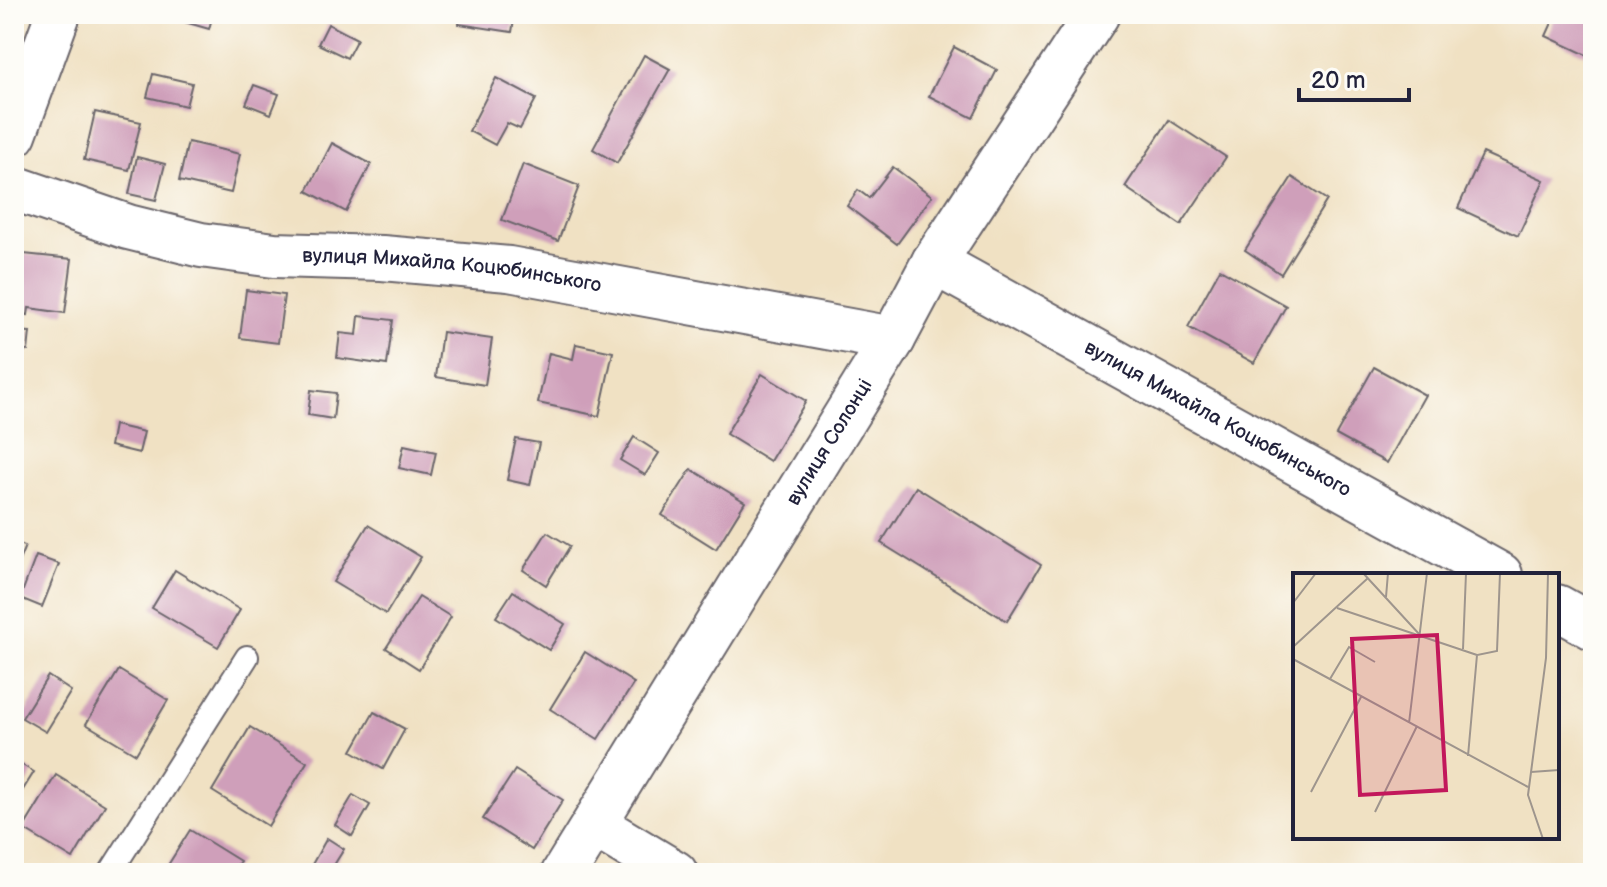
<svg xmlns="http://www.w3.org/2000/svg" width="1607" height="887" font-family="'Balsamiq Sans',sans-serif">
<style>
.building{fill:#cf9fba}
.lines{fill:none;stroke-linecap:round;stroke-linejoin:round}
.lane-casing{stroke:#6a656b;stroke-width:26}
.street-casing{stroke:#6a656b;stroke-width:48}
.lane{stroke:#fff;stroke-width:22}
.street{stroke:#fff;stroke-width:44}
.labels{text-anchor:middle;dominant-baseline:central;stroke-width:8;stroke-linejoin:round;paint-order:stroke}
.street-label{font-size:20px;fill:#22223b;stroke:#fdfcf7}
.inset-road{fill:none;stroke:#9e958d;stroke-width:2}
.view{fill:#c2185b;fill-opacity:0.15;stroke:#c2185b;stroke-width:4}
.inset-edge{fill:none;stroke:#22223b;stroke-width:4}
</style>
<rect width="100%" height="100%" fill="#fdfcf7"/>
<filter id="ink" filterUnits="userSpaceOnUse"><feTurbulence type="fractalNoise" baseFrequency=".0125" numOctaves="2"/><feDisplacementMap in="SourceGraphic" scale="16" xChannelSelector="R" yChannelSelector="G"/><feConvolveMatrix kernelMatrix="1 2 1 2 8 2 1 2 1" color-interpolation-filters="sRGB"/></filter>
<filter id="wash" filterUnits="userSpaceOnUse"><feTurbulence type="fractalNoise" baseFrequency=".006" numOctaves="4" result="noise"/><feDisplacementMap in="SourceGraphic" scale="32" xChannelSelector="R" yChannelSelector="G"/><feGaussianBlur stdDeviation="1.8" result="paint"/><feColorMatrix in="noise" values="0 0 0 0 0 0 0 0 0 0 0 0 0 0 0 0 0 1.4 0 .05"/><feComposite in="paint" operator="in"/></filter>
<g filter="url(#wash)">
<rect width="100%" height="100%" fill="#f0e1c3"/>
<g id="blocks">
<g class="building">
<path d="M 180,14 L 213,14 L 209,29 L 178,20 Z"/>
<path d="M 460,14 L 515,14 L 512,32 L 459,24 Z"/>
<path d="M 1556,14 L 1593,14 L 1593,58 L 1546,36 Z"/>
<path d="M 328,24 L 357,39 L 347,58 L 318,44 Z"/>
<path d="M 954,47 L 997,70 L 973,118 L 929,96 Z"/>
<path d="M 644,55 L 670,69 L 617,163 L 593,149 Z"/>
<path d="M 153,74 L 192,83 L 186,106 L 147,97 Z"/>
<path d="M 496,78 L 536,99 L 520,129 L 507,123 L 495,145 L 469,131 Z"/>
<path d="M 254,85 L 279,94 L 271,114 L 246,104 Z"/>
<path d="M 95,112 L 141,122 L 129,170 L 84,160 Z"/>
<path d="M 1169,120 L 1226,157 L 1181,225 L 1125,187 Z"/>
<path d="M 188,142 L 240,154 L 231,193 L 179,181 Z"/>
<path d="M 332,143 L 371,164 L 346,212 L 307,191 Z"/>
<path d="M 1483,153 L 1544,180 L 1518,236 L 1458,208 Z"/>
<path d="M 137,157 L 165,164 L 156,200 L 129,194 Z"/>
<path d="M 523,164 L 579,186 L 558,241 L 502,220 Z"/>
<path d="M 893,167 L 932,196 L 897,244 L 847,206 L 858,190 L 869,198 Z"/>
<path d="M 1292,177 L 1327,200 L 1281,274 L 1245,250 Z"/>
<path d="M 14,253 L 72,259 L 65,313 L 29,308 L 28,315 L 14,313 Z"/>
<path d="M 1220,269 L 1286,306 L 1254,363 L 1188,327 Z"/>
<path d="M 246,290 L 284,295 L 278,343 L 240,338 Z"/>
<path d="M 359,316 L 393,320 L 387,365 L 337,358 L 340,333 L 357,335 Z"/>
<path d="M 14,331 L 30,332 L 28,351 L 14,350 Z"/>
<path d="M 442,332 L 492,339 L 485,385 L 436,377 Z"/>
<path d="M 576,344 L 613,352 L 599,416 L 538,403 L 549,353 L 573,359 Z"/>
<path d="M 1374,367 L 1425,395 L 1387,463 L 1336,435 Z"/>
<path d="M 762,374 L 806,401 L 770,461 L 726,434 Z"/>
<path d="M 311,390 L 336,393 L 333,419 L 308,415 Z"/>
<path d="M 114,425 L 144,432 L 139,453 L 110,446 Z"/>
<path d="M 634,437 L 659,453 L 645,475 L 620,460 Z"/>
<path d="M 516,439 L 539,443 L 530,485 L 507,480 Z"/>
<path d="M 404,445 L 436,452 L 431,475 L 399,468 Z"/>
<path d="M 691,469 L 745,502 L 716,549 L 662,515 Z"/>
<path d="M 916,487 L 1041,565 L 1007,621 L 881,543 Z"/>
<path d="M 368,525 L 421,557 L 386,614 L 333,582 Z"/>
<path d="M 547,532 L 570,546 L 546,585 L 523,570 Z"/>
<path d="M 14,542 L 25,546 L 14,573 Z"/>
<path d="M 36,556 L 59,564 L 42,607 L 20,598 Z"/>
<path d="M 175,570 L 240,610 L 218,647 L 152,608 Z"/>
<path d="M 513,591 L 565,624 L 549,650 L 496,617 Z"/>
<path d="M 419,597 L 451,617 L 419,669 L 386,648 Z"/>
<path d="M 585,652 L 634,683 L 598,739 L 550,709 Z"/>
<path d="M 119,670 L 168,700 L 136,754 L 86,724 Z"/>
<path d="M 48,676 L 71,691 L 46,732 L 22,718 Z"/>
<path d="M 374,712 L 405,729 L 383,769 L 352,751 Z"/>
<path d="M 250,727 L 307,762 L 268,826 L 212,791 Z"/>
<path d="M 15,761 L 34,772 L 16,801 L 14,800 Z"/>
<path d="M 515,770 L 563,800 L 532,850 L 483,819 Z"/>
<path d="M 56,775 L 105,805 L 73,859 L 23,829 Z"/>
<path d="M 353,795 L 370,805 L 352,836 L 335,825 Z"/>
<path d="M 190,830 L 240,861 L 232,873 L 163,873 Z"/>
<path d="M 327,838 L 344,849 L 329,873 L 318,873 L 310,868 Z"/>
</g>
</g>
</g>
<g filter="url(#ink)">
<use href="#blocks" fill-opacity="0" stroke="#6a656b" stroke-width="2"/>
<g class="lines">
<defs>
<path id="lane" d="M 110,873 L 247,657"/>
<g id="street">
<path d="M 14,134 L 58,14"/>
<path id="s1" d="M 14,188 L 128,227 L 201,245 L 274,255 L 382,258 L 509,269 L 893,339"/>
<path id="s2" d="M 934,262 L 1500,575"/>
<path d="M 1557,607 L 1593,627"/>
<path d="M 595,825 L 675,873"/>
<path id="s3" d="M 564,873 L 893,339 L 934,262 L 1097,14"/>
</g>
</defs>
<use href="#lane" class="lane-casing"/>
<use href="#street" class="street-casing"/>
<use href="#lane" class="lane"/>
<use href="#street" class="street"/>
</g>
</g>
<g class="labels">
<g class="street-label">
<text stroke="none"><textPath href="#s1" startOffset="448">вулиця Михайла Коцюбинського</textPath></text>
<text stroke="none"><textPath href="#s2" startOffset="324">вулиця Михайла Коцюбинського</textPath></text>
<text stroke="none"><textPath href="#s3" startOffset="506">вулиця Солонці</textPath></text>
</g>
</g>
<g transform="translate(1293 573)">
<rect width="266" height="266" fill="#f0e1c3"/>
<path class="inset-road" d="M 70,0 L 127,62M 93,24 L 95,0M 0,30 L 23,0M 44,35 L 184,82M 0,74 L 75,5M 170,76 L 173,0M 0,86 L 235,214M 37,106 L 56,74 L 82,89M 116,150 L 134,0M 175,183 L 184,82 L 204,78 L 207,0M 238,199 L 266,197M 18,219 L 68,124M 82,239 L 124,153M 250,266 L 235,222 L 253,85 L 255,0"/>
<path class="view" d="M 144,62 L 153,217 L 67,222 L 59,66 Z"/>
<rect width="266" height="266" class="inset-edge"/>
</g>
<rect width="1607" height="887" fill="none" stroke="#fdfcf7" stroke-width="48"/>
<path d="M1299 88v12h110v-12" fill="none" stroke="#22223b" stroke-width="4"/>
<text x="1311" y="88" font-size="24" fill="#22223b" stroke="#fdfcf7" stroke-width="6" paint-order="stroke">20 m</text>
</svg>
